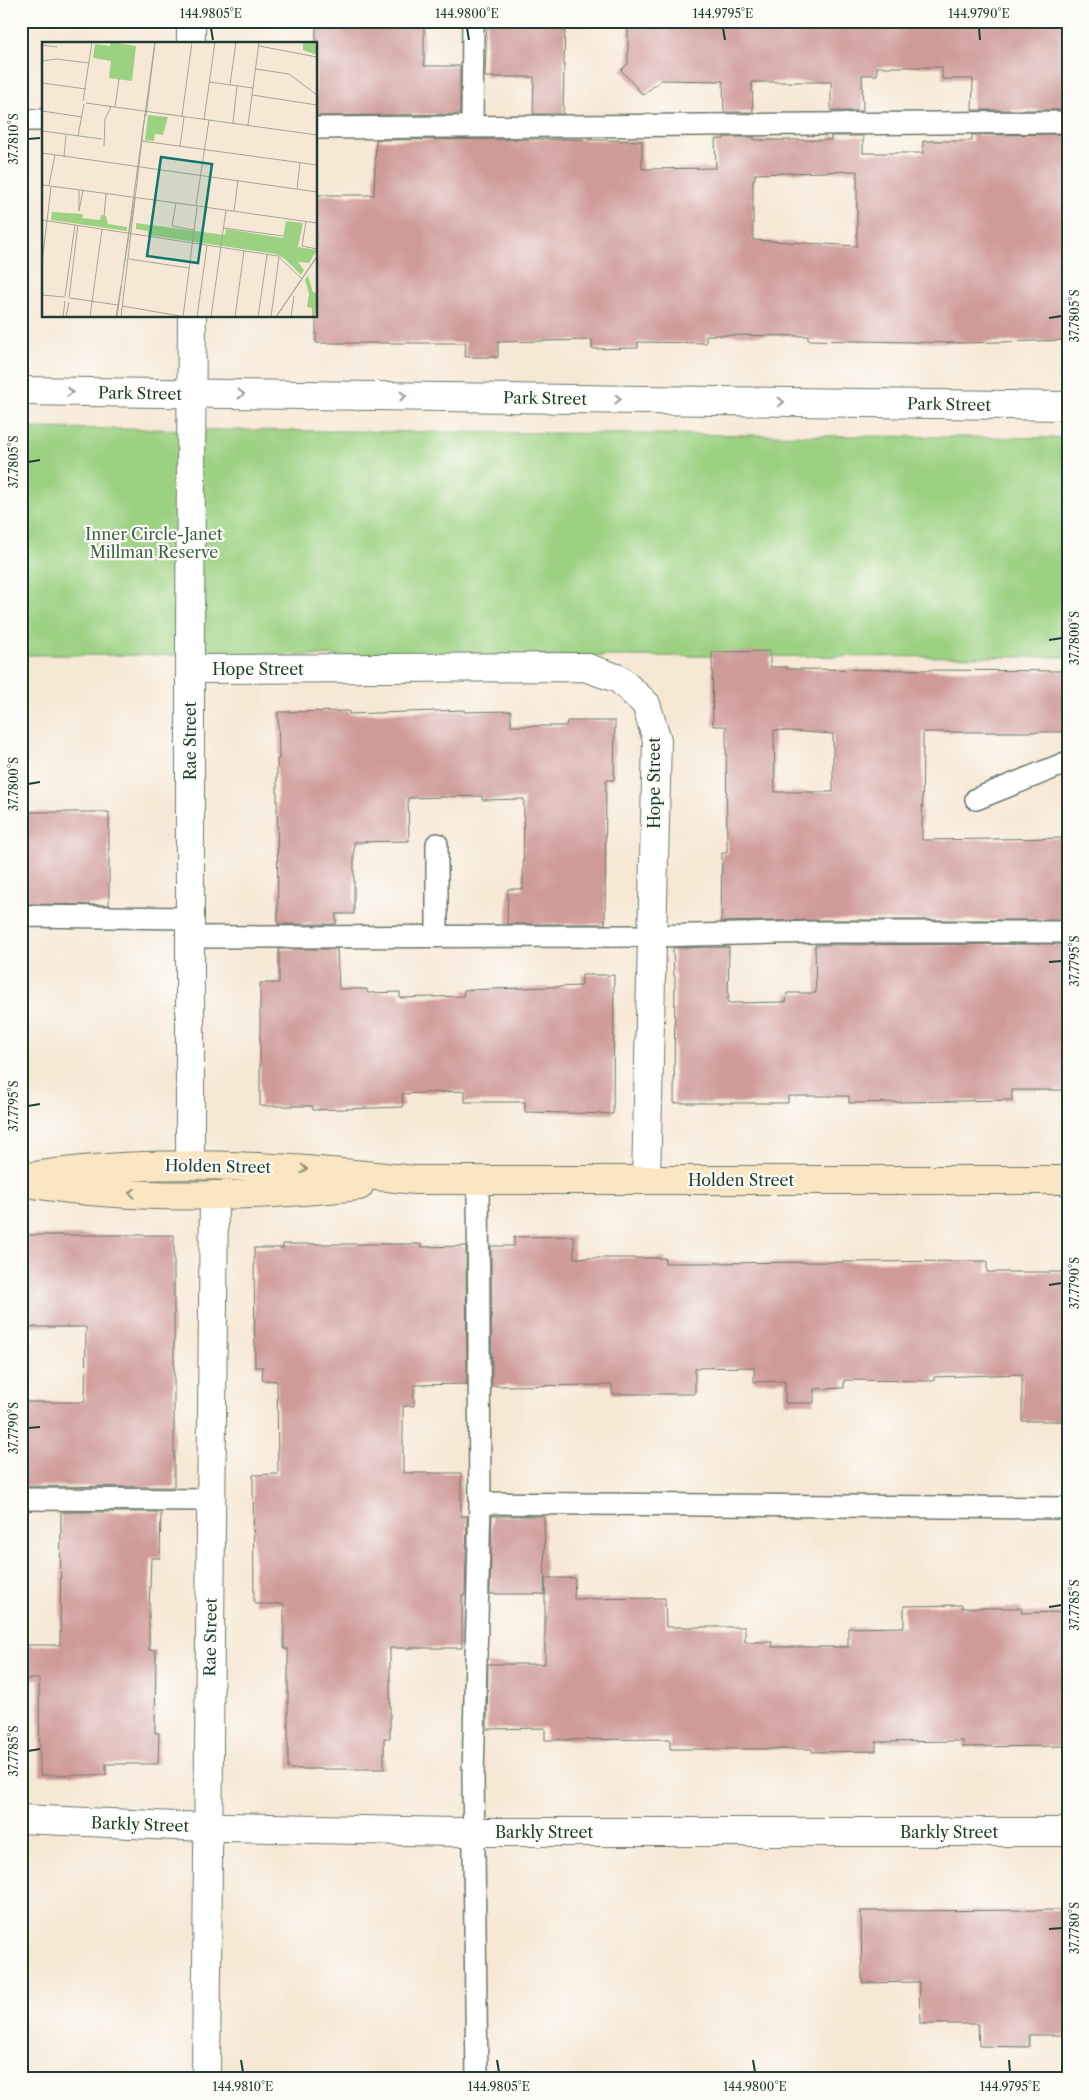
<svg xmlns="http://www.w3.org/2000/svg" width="1089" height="2100" font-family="'Libre Caslon Text',serif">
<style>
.green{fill:#9cd182;stroke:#5e875b}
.building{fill:#cf9b99;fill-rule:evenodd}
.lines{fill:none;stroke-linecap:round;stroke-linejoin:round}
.lane-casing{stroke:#6b796c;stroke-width:24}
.street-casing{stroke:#6b796c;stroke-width:30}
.secondary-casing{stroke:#6b796c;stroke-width:30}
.lane{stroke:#fff;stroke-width:21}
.street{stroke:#fff;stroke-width:28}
.secondary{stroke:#fbe6c3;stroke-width:28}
.oneway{stroke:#8f9e9a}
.oneway2{stroke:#8d927c}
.ticks{fill:none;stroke:#1f3d34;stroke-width:2}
.labels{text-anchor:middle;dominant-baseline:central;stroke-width:4.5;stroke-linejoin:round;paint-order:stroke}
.street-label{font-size:16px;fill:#1f3d34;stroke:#fdfcf7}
.park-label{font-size:16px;fill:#3e6248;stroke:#fdfcf7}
.inset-road{fill:none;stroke:#a1a495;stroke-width:1}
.view{fill:#0f766e;fill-opacity:0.15;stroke:#0f766e;stroke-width:2.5}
.inset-edge{fill:none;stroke:#1f3d34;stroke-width:2.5}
.neatline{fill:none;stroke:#1f3d34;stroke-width:2}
.ticks-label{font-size:12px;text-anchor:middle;fill:#1f3d34}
</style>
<rect width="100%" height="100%" fill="#fdfcf7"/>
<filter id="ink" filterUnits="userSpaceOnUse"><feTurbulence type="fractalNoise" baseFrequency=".02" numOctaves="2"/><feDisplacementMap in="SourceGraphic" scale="10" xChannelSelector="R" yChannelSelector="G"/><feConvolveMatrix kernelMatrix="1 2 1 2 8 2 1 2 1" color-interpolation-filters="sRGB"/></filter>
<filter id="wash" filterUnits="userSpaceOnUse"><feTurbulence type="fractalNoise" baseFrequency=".0096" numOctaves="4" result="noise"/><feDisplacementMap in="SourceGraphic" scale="20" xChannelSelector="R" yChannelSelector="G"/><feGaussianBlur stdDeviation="1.12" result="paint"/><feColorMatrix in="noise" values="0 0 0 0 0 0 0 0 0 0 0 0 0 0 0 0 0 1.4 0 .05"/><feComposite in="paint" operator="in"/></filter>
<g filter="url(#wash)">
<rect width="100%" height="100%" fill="#f7e8d5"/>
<path class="green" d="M 21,428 L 1068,438 L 1068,657 L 21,655 Z"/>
<g id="blocks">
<g class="building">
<path d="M 316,21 L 424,21 L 424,66 L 460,66 L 460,114 L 316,116 Z"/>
<path d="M 487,21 L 565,21 L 563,114 L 533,114 L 534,77 L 485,77 Z"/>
<path d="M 628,21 L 1068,21 L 1068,110 L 972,110 L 973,79 L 942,79 L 942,67 L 877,67 L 877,75 L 862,75 L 863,111 L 831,111 L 831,82 L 752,82 L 753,112 L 724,112 L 723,81 L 661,80 L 643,95 L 621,70 L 628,64 Z"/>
<path d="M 1068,134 L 1068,340 L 964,343 L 808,340 L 808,336 L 706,335 L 706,343 L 638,342 L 638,348 L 592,349 L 592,340 L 498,342 L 498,357 L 465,357 L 466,343 L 316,343 L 316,195 L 374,195 L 376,140 L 562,139 L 642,141 L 642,169 L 716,168 L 715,139 L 724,139 L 724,137 L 754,137 L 754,140 L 831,140 L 831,136 L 863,136 L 863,153 L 923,153 L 923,141 L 972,141 L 972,135 ZM 857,171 L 857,246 L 753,240 L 753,180 L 755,179 L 755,174 Z"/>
<path d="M 770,651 L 770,667 L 787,667 L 787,669 L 1068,671 L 1068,732 L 923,732 L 922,840 L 1068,838 L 1068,920 L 819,920 L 721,922 L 722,853 L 727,853 L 726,726 L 713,726 L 712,652 ZM 774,730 L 833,734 L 833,792 L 775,792 Z"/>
<path d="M 464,710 L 464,712 L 511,711 L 511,726 L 566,726 L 567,721 L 615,721 L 614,780 L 606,780 L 605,924 L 507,924 L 508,889 L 523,889 L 524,799 L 482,800 L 482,796 L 408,798 L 409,841 L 354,842 L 354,914 L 336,914 L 336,924 L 278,924 L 277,791 L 277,759 L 279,759 L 278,712 L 349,711 L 349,714 Z"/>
<path d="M 21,812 L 109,812 L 109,905 L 21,904 Z"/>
<path d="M 1068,944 L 1068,1090 L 1012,1090 L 1012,1100 L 849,1103 L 849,1096 L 788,1096 L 788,1103 L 674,1103 L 675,976 L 674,976 L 673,948 L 729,947 L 728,1003 L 786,1002 L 787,993 L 816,993 L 815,945 Z"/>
<path d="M 279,949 L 337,949 L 339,989 L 367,989 L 367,993 L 400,992 L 400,998 L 463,996 L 464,990 L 582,986 L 582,975 L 614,975 L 613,1114 L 525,1112 L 525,1102 L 465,1102 L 465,1091 L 402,1094 L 403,1107 L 313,1110 L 312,1106 L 260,1106 L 260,983 L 279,983 Z"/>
<path d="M 21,1235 L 174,1235 L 174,1487 L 21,1486 L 21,1402 L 85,1402 L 86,1327 L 21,1327 Z"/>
<path d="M 574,1236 L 574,1258 L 665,1258 L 665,1263 L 694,1263 L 987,1261 L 987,1272 L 1068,1272 L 1068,1421 L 1022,1421 L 1022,1374 L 934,1377 L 934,1381 L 844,1380 L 844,1388 L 814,1389 L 814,1403 L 785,1403 L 785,1381 L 754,1382 L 754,1367 L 695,1368 L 695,1394 L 612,1394 L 612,1385 L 492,1386 L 491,1246 L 514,1246 L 514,1237 Z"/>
<path d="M 283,1244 L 421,1244 L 421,1247 L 466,1246 L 467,1384 L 414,1385 L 414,1406 L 403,1406 L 403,1473 L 461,1473 L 461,1516 L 467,1516 L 465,1595 L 462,1595 L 462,1648 L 390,1648 L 390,1738 L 384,1738 L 384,1769 L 288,1769 L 288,1649 L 284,1649 L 284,1604 L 254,1604 L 253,1475 L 278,1474 L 277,1381 L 262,1380 L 263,1367 L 255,1367 L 254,1248 L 283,1248 Z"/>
<path d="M 61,1512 L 161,1512 L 160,1558 L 151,1558 L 149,1611 L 149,1650 L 156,1650 L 155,1733 L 159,1733 L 158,1764 L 106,1764 L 106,1775 L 40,1775 L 39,1679 L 22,1679 L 23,1645 L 60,1645 Z"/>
<path d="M 492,1516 L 544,1516 L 545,1594 L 490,1594 Z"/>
<path d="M 545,1578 L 575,1578 L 574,1599 L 665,1598 L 666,1627 L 745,1627 L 745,1642 L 772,1642 L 772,1647 L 848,1647 L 848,1628 L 904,1627 L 904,1606 L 962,1605 L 962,1608 L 1022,1608 L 1021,1613 L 1068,1612 L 1068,1746 L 963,1747 L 963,1741 L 876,1742 L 876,1751 L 812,1752 L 812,1749 L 670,1749 L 670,1739 L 545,1740 L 545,1728 L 487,1729 L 488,1664 L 545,1664 Z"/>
<path d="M 1068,1910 L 1068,2035 L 1029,2035 L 1029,2047 L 979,2046 L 978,2024 L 920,2024 L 919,1982 L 862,1983 L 861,1911 Z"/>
</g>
</g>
</g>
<g filter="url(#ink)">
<use href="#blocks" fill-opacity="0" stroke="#6b796c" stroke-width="1"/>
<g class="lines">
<defs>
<g id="lane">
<path d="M 21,120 L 44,120"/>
<path d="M 472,126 L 473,21"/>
<path d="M 316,128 L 1068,122"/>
<path d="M 976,799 L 1068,762"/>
<path d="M 437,844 L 437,936"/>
<path d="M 21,916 L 191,918"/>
<path d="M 191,937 L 651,936 L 819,932 L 1068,932"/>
<path d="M 21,1499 L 213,1500"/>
<path d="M 480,1503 L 1068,1508"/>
<path d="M 477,2079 L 473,1776 L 480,1503 L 478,1180"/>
</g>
<g id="street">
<path d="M 191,21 L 191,44"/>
<path d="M 21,391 L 1068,406"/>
<path d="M 190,669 L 585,667 L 619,679 L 646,704 L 657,740 L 646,1180"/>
<path d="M 190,1165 L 190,631 L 192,316"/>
<path d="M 21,1819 L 176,1826 L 452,1832 L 1068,1832"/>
<path d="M 206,2079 L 214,1195"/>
</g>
<g id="secondary">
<path d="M 21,1178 C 152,1156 283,1166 415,1180 L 1068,1180"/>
<path d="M 33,1184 C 140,1201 251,1197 359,1186"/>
</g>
</defs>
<use href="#lane" class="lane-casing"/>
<use href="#street" class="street-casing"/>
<use href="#secondary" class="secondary-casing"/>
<use href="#lane" class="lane"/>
<use href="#street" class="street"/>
<use href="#secondary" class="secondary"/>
</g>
<defs><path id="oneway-chevron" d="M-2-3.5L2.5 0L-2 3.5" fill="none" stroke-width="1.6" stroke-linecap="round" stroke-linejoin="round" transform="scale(1.25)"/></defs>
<g class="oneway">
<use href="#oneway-chevron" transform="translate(70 392) rotate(1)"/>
<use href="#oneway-chevron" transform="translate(241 394)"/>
<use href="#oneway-chevron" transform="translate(403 396) rotate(1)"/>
<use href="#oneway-chevron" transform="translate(618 399) rotate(1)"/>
<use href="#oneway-chevron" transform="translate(781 402) rotate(1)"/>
</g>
<g class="oneway2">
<use href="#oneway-chevron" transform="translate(304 1169) rotate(4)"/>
<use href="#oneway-chevron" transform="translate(132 1193) rotate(-177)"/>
</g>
</g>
<path class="ticks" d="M 211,28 L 213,40M 467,28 L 469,40M 723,28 L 725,40M 979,28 L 980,40M 28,139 L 40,138M 1049,318 L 1062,316M 28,462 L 40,460M 1049,640 L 1062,638M 28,784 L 40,782M 1049,962 L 1062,961M 28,1106 L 40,1104M 1049,1285 L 1062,1283M 28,1428 L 40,1427M 1049,1607 L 1062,1605M 28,1751 L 40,1749M 1049,1929 L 1062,1928M 241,2060 L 243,2072M 497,2060 L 499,2072M 753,2060 L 755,2072M 1009,2060 L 1010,2072"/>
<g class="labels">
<g class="street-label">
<text transform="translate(140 393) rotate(1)">Park Street</text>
<text transform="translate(545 398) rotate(1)">Park Street</text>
<text transform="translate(949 404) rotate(1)">Park Street</text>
<text x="258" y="669">Hope Street</text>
<text transform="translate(190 741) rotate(-90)">Rae Street</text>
<text transform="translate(654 783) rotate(-90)">Hope Street</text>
<text transform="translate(218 1166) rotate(1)">Holden Street</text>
<text x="741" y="1180">Holden Street</text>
<text transform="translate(210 1637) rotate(-89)">Rae Street</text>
<text transform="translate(140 1824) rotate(2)">Barkly Street</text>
<text x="544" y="1832">Barkly Street</text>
<text x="949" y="1832">Barkly Street</text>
</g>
<g class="park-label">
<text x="154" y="534">Inner Circle-Janet<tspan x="154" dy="18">Millman Reserve</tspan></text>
</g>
</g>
<g transform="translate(42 42)">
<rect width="275" height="275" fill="#f7e8d5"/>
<path d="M 68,0 L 94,4 L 90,39 L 67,36 L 69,19 L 51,16 L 53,2 L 68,4 ZM 261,0 L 275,0 L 275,13 L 261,8 ZM 106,73 L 126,75 L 121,93 L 113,92 L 112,99 L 103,98 ZM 10,170 L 41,172 L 40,176 L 58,178 L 59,173 L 64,174 L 66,182 L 85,185 L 85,189 L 9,178 ZM 244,179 L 261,181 L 256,205 L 275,208 L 267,221 L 256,220 L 262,228 L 259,233 L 243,217 L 234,212 L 106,193 L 106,189 L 94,187 L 94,181 L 183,193 L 184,187 L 241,196 ZM 266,234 L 271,250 L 275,251 L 273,275 L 270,275 L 270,266 L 265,265 L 267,252 L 263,238 Z" fill="#9cd182"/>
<path class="inset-road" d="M 0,3 L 15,5M 217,4 L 275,15M 0,19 L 14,17 L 47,21M 214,27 L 247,32 L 275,53M 167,40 L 211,46M 0,41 L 44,47M 188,43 L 194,0M 210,53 L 275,63M 41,59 L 50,0M 44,61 L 275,93M 73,65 L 77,37M 0,69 L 40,75M 104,74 L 113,0M 140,74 L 150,0M 162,78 L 173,0M 191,81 L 195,44M 206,83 L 217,0M 0,89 L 60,97M 36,94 L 42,62M 100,99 L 275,123M 62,104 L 63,77 L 69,65M 138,104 L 142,75M 0,111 L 275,150M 22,115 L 24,93M 1,143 L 164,165M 7,143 L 13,113M 255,147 L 258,121M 37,148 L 37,169 L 41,148M 134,161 L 130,184 L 152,188M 154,163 L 167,78M 162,165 L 275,181M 192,169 L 196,138M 62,174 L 64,152M 0,178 L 236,214 L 260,237M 264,179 L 260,204 L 275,207M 182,186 L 241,194M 87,217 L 147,226M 0,221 L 9,145M 82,224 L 93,155M 0,253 L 23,255M 23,254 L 33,183M 27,256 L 36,183M 28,256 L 76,263M 80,264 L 138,274M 21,275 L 23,259M 24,275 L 27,260M 48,275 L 60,187M 74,275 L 79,244M 75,275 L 113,0M 79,275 L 103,72M 141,275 L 155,165M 155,275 L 165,204M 169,275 L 184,168M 193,275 L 202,209M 216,275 L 225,213M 229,275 L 237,215M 234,275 L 275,215M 234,275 L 275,214M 249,275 L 252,254"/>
<path class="view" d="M 119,115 L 170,122 L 156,221 L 105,214 Z"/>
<rect width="275" height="275" class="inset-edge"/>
</g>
<rect width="1089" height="2100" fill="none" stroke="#fdfcf7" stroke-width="55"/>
<rect x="28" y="28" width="1034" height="2044" class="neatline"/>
<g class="ticks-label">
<text x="211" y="18">144.9805°E</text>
<text x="467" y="18">144.9800°E</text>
<text x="723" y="18">144.9795°E</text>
<text x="979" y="18">144.9790°E</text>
<text transform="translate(14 139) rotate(-90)" y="4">37.7810°S</text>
<text transform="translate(1075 316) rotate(-90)" y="4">37.7805°S</text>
<text transform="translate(14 462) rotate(-90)" y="4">37.7805°S</text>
<text transform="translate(1075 638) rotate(-90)" y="4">37.7800°S</text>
<text transform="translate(14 784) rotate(-90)" y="4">37.7800°S</text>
<text transform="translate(1075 961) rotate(-90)" y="4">37.7795°S</text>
<text transform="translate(14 1106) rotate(-90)" y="4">37.7795°S</text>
<text transform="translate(1075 1283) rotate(-90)" y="4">37.7790°S</text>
<text transform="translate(14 1428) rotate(-90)" y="4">37.7790°S</text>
<text transform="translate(1075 1605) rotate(-90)" y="4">37.7785°S</text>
<text transform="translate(14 1751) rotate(-90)" y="4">37.7785°S</text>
<text transform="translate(1075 1928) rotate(-90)" y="4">37.7780°S</text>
<text x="243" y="2091">144.9810°E</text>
<text x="499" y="2091">144.9805°E</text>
<text x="755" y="2091">144.9800°E</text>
<text x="1010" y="2091">144.9795°E</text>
</g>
</svg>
